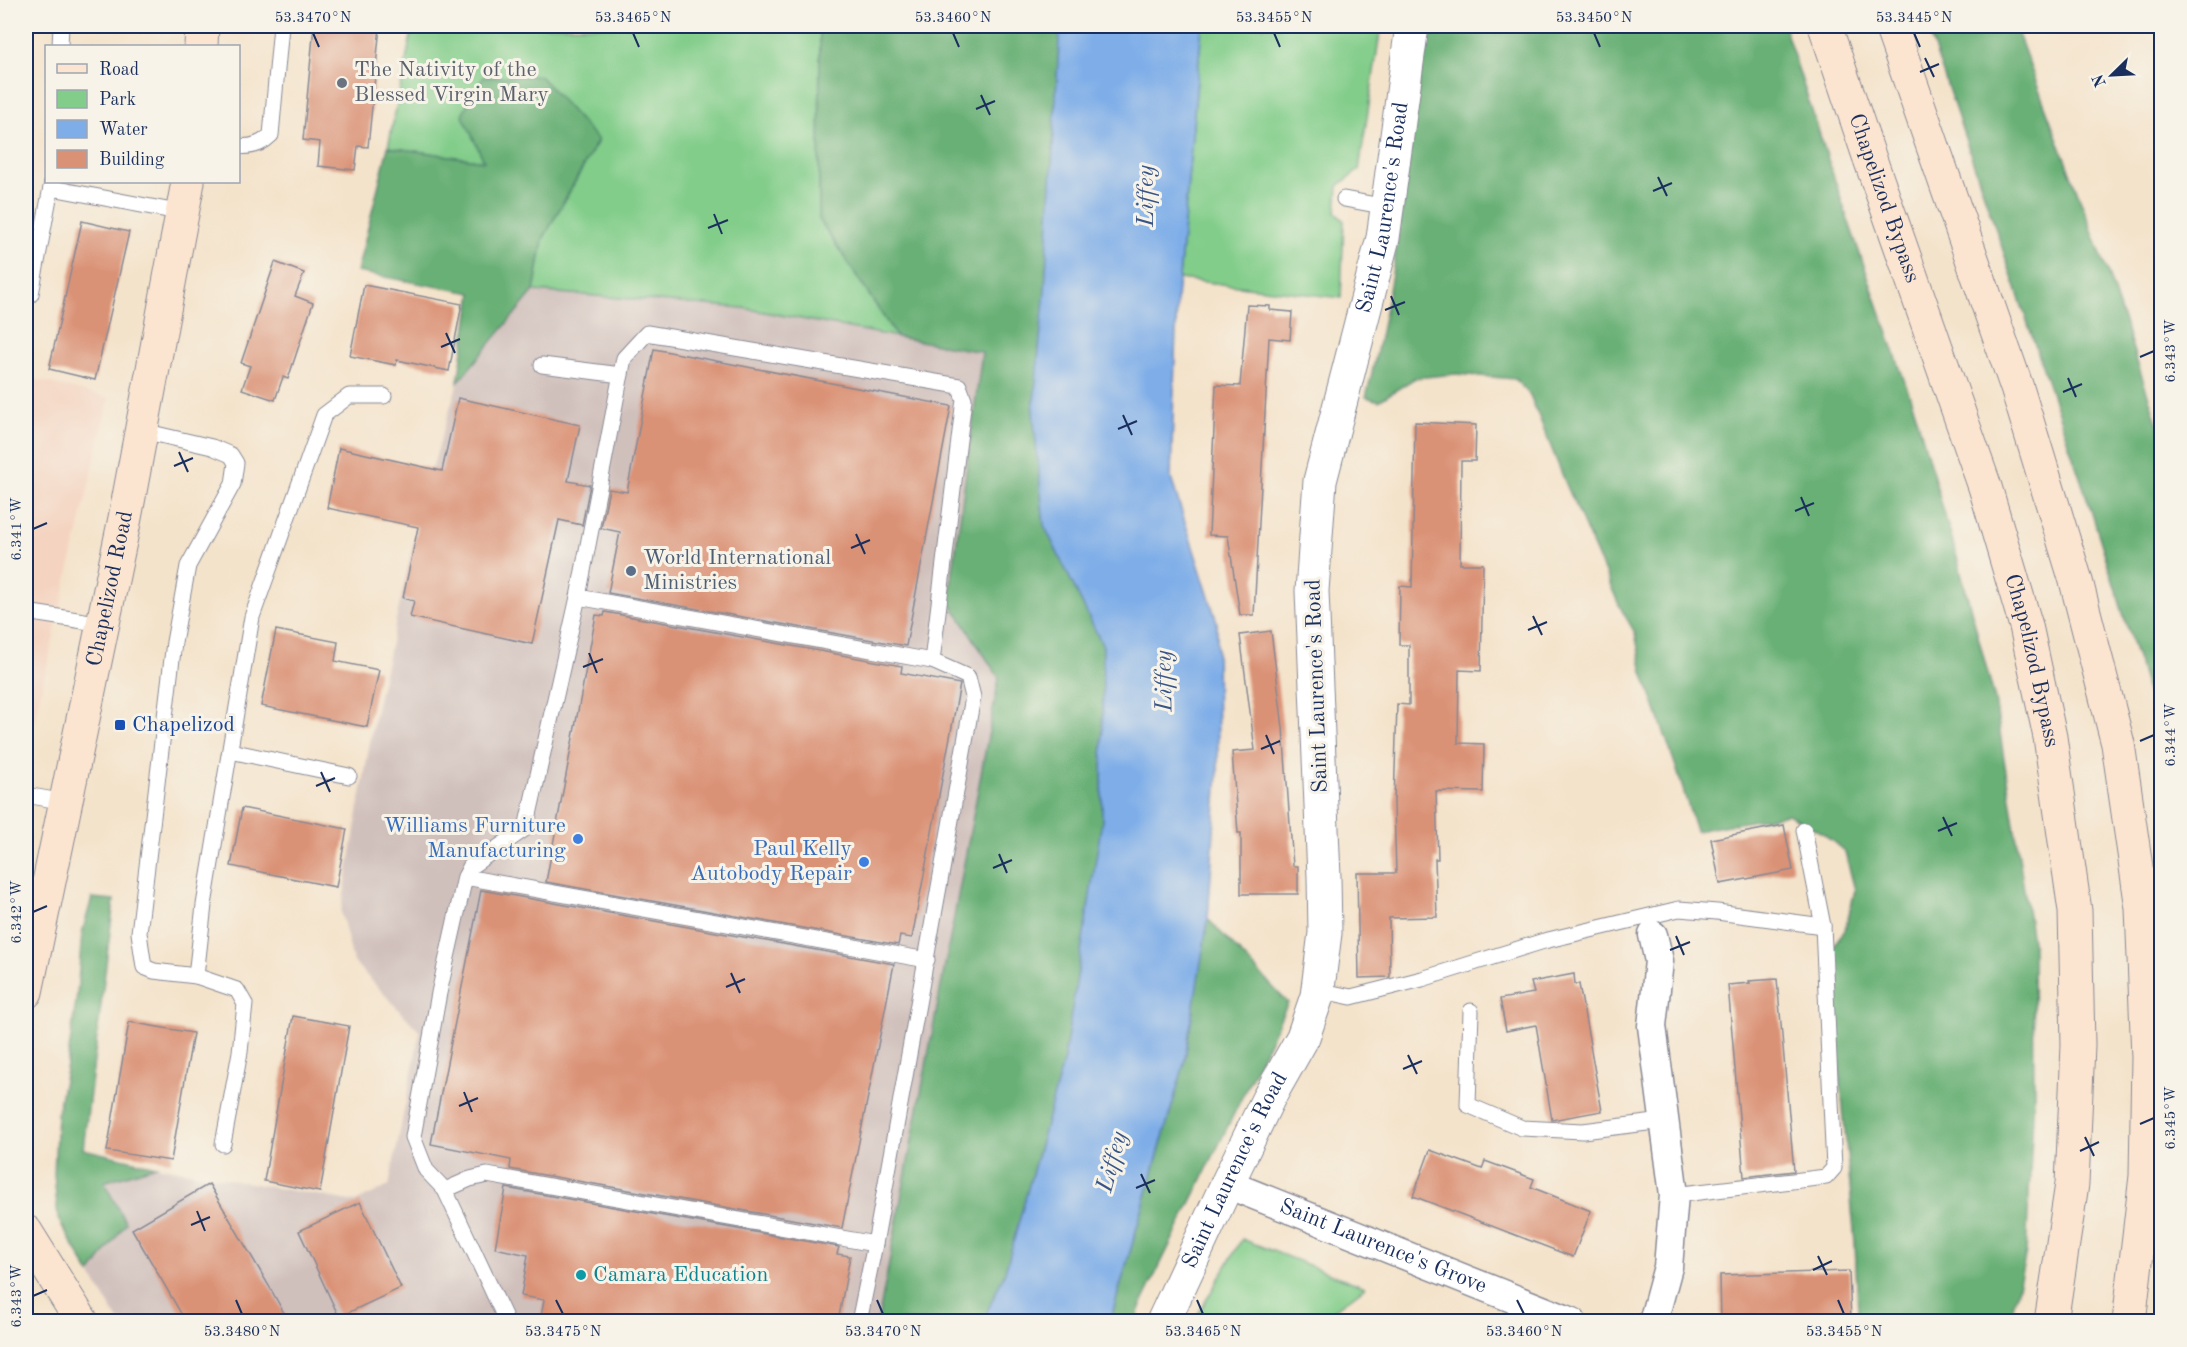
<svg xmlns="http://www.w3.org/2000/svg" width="2187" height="1347" font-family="'Old Standard TT',serif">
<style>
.built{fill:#f4d3c0}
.industrial{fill:#d0c0bc}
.green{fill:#82cd8a;stroke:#4e7e74;stroke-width:1.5}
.forest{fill:#69b076;stroke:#42706a;stroke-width:1.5}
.water{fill:#7eade8;stroke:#4c6ea3;stroke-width:1.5}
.building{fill:#da9276}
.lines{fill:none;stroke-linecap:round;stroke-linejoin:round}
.service-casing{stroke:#888994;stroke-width:17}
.minor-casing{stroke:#888994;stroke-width:31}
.tertiary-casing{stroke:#888994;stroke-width:35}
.secondary-casing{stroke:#888994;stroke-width:35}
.service{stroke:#fff;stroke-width:15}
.minor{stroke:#fff;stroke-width:28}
.tertiary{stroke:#fff;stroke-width:33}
.secondary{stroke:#fce5d0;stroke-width:33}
.ticks{fill:none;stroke:#1b2f5e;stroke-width:2}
.worship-dot{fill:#6b7280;stroke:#f7f3e8;stroke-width:2}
.service-dot{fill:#5c6f8a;stroke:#f7f3e8;stroke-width:2}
.transit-dot{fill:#1a4fb4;stroke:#f7f3e8;stroke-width:2}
.shop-dot{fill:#3f7fe0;stroke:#f7f3e8;stroke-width:2}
.culture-dot{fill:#0f9aa8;stroke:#f7f3e8;stroke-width:2}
.labels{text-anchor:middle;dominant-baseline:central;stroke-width:6;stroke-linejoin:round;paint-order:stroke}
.worship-label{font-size:22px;fill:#5b616d;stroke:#f7f3e8;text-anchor:start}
.street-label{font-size:22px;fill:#1b2f5e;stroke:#f7f3e8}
.service-label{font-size:22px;fill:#4e5e75;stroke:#f7f3e8;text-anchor:start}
.transit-label{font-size:22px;fill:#164399;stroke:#f7f3e8;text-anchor:start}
.shop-label{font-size:22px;fill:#366cbe;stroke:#f7f3e8;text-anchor:end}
.culture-label{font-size:22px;fill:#0d838f;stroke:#f7f3e8;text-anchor:start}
.water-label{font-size:24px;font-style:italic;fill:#395587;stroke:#f7f3e8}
.neatline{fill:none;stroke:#1b2f5e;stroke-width:2}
.ticks-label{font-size:15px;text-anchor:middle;fill:#1b2f5e}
</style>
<rect width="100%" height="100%" fill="#f7f3e8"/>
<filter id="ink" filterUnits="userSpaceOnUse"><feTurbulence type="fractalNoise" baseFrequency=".0167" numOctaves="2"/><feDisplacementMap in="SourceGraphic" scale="12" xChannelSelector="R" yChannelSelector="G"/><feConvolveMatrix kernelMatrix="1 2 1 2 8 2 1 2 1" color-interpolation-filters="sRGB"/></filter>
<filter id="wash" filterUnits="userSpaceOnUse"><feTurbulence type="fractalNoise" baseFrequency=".008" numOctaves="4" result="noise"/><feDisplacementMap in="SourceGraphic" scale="24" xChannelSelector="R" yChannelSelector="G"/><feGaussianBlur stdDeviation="1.35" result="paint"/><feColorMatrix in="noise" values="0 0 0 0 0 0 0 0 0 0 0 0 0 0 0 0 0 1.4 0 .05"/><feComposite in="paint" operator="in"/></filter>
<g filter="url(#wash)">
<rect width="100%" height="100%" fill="#f4e3cb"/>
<path class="built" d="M 26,377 L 109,398 L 26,756 Z"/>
<path class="industrial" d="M 534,291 L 743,308 L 982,352 L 949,601 L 999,678 L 878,1321 L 119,1321 L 90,1274 L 126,1223 L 103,1182 L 156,1166 L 355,1202 L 389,1186 L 420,1032 L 353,961 L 341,912 L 374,718 L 424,496 L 458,382 Z"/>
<g class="green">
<path d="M 413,26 L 820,26 L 819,219 L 897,337 L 743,308 L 534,291 L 543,239 L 598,141 L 485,161 L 388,147 Z"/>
<path d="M 1202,26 L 1381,26 L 1359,170 L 1338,186 L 1336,213 L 1344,221 L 1341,298 L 1179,279 Z"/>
<path d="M 1242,1239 L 1365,1287 L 1325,1317 L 1322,1321 L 1194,1321 Z"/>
</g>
<g class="forest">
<path d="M 820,26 L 1060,26 L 1045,290 L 1033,411 L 1044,525 L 1103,646 L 1102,821 L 1064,1059 L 1005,1272 L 983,1321 L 878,1321 L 999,678 L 949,601 L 982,352 L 897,337 L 819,219 Z"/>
<path d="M 1426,26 L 1784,26 L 1846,214 L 1915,411 L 1958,561 L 1995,700 L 2033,948 L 2034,1095 L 2026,1253 L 2010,1321 L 1853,1321 L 1858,1312 L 1855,1243 L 1829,951 L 1845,930 L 1855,890 L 1845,852 L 1824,834 L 1788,814 L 1696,831 L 1676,767 L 1643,672 L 1635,633 L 1620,607 L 1566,484 L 1530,395 L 1515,379 L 1456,374 L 1415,378 L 1379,401 L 1366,397 C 1397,276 1410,150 1426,26 Z"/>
<path d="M 1927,26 L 2015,26 L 2106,268 L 2161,434 L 2161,775 L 2149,697 L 2090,507 Z"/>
<path d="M 540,76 L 598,140 L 543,239 L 534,291 L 458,382 L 472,293 L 357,272 L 388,147 L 484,161 L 462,114 L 483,77 Z"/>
<path d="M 92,898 L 114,900 L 83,1149 L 156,1166 L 104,1182 L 126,1223 L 90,1274 L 58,1219 L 54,1174 L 57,1114 L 67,1065 L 77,994 L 82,933 Z"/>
<path d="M 1208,919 L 1288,1003 L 1142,1302 L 1135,1321 L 1110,1322 L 1184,1064 Z"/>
</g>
<path class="water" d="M 1060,26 L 1202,26 L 1177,299 L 1171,478 L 1217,622 L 1218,773 L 1208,919 L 1184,1064 L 1110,1321 L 983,1321 L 1005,1272 L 1064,1059 L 1102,821 L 1103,646 L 1044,525 L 1033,411 L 1045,290 Z"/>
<g id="blocks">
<g class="building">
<path d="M 314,26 L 380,26 L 368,147 L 358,146 L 355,170 L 318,166 L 320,142 L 303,140 Z"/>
<path d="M 82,221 L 129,232 L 95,380 L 49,369 Z"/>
<path d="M 275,262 L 304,273 L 295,296 L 313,303 L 288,379 L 283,377 L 275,400 L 242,389 L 250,366 L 241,363 Z"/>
<path d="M 364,285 L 462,304 L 449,371 L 397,360 L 396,365 L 350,356 Z"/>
<path d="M 1247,305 L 1270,306 L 1270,310 L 1292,312 L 1290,340 L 1269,338 L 1254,615 L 1240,615 L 1228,536 L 1209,535 L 1216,385 L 1240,386 Z"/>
<path d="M 654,349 L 951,406 L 906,646 L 608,593 L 620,532 L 601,528 L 609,489 L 627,492 Z"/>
<path d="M 458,398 L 580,425 L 568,481 L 590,485 L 582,525 L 559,520 L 532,644 L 410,617 L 414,601 L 403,598 L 418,527 L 327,508 L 339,448 L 442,471 Z"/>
<path d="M 1415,422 L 1476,425 L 1475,461 L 1461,461 L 1460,564 L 1483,564 L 1481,671 L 1459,670 L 1458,743 L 1484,744 L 1483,792 L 1436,791 L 1438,859 L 1435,859 L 1437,917 L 1389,918 L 1390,977 L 1359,978 L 1357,873 L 1396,873 L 1394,803 L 1397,704 L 1409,705 L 1409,645 L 1399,645 L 1400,586 L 1412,587 Z"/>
<path d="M 605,612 L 902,666 L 901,673 L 960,684 L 912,938 L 900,936 L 898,945 L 546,882 L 596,615 L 604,616 Z"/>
<path d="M 276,630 L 338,642 L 335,661 L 379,670 L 367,727 L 261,706 Z"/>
<path d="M 1271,631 L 1283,728 L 1293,866 L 1298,866 L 1298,894 L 1241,894 L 1241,833 L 1238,833 L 1232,752 L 1255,750 L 1240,635 Z"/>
<path d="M 242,808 L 347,829 L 336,887 L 231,866 Z"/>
<path d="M 1784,825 L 1793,870 L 1720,884 L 1711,839 Z"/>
<path d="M 481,890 L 894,964 L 842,1228 L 510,1169 L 511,1160 L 431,1144 Z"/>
<path d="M 1574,974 L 1575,984 L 1579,984 L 1602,1111 L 1552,1120 L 1536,1025 L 1506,1031 L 1500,999 L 1534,993 L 1531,982 Z"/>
<path d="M 1777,979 L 1794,1171 L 1744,1177 L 1728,985 L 1750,983 L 1749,981 Z"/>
<path d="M 293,1016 L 349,1026 L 320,1192 L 264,1181 Z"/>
<path d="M 129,1022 L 193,1033 L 171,1161 L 107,1151 Z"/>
<path d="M 1430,1150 L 1482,1169 L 1485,1161 L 1534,1179 L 1531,1187 L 1591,1211 L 1573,1257 L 1413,1196 Z"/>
<path d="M 209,1184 L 269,1286 L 289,1322 L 186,1322 L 132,1229 Z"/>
<path d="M 506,1188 L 839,1247 L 837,1254 L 850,1256 L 838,1322 L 540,1322 L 544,1300 L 521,1296 L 528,1255 L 495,1248 Z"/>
<path d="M 360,1202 L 401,1288 L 339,1317 L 299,1231 Z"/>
<path d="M 1849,1271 L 1851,1321 L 1721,1322 L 1720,1275 Z"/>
</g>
</g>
</g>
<g filter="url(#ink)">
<use href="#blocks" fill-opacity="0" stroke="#888994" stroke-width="1.5"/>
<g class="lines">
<defs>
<g id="service">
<path d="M 60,46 L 61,26"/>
<path d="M 238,146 C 252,148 262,144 271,135 L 281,26"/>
<path d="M 52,188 L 183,213"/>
<path d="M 1344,199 L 1387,207"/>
<path d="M 26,299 L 31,294 L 52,182"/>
<path d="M 542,365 L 621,375"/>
<path d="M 143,431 L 212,447 L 231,455 L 236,463 L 233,484 L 188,566 L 174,642 L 139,933 L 144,967 L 154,971 L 196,976 L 237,990 L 245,1004 L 240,1052 L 223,1144"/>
<path d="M 578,597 L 932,661 L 968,677 L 973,697 L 875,1244 L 859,1322"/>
<path d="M 26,612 L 103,624"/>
<path d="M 230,751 L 349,776"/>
<path d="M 26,795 L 65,802"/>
<path d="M 465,877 L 927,960"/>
<path d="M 196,976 L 204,905 L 252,617 L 324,415 L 349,396 L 384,396"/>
<path d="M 1318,990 L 1351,997 L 1422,979 L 1544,941 L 1679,909 L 1717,912 L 1823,926"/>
<path d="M 1471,1011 L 1468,1105 L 1522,1128 L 1583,1131 L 1663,1121"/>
<path d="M 445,1190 L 470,1179 L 487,1175 L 875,1244"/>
<path d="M 1674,1195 L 1826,1177 L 1834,1168 L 1823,926 L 1804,830"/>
<path d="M 507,1322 L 445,1190 L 426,1170 L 413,1137 L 439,993 L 465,877 L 470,867 L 526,828 L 578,597 L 624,358 L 647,333 L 959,386 L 964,399 L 932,661"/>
</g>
<g id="minor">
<path id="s1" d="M 1227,1184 L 1572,1322"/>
<path d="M 1653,1322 L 1668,1267 L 1674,1195 L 1652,1026 L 1659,961 L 1653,935"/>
</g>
<g id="tertiary">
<path id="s2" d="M 1163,1322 L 1227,1184 L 1268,1099 L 1303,1037 L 1317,996 L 1325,933 L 1324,877 L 1312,591 L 1320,481 L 1383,238 L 1412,26"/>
</g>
<g id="secondary">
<path id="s3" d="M 1825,26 L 1870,159 L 1985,487 L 2026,626 L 2050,737 L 2075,911 L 2078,1045 L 2072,1184 L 2051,1322"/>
<path d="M 1891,26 L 2017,388 L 2076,581 L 2118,744 L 2142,908 L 2148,1057 L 2146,1176 L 2129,1322"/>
<path d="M 201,46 L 202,26"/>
<path id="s4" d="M 26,992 L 125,518 L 188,182"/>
<path d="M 26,1232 L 82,1322"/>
</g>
</defs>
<use href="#service" class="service-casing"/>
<use href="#minor" class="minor-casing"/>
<use href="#tertiary" class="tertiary-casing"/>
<use href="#secondary" class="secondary-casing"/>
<use href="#service" class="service"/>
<use href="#minor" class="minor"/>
<use href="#tertiary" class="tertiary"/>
<use href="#secondary" class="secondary"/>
</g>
</g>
<path class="ticks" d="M 313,33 L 319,47M 633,33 L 639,47M 953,33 L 959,47M 1274,33 L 1280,47M 1594,33 L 1600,47M 1914,33 L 1920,47M 1925,58 L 1934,77M 1920,72 L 1939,64M 981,95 L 990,115M 976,109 L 995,101M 1658,177 L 1667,196M 1653,191 L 1672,183M 714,214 L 722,234M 708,228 L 728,220M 1391,296 L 1399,315M 1385,310 L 1405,302M 446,333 L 455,353M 441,347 L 460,339M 2140,357 L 2154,351M 2068,378 L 2076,397M 2063,392 L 2082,384M 1123,415 L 1132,435M 1118,429 L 1137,421M 179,452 L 188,472M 174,466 L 193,458M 1801,497 L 1809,516M 1795,511 L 1814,503M 33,529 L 47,523M 856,534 L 865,554M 851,548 L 870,540M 1533,616 L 1542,635M 1528,630 L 1547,622M 589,653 L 597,673M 583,667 L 603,659M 1266,735 L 1274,754M 2140,741 L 2154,735M 1261,749 L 1280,741M 321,772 L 330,792M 316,786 L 335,778M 1943,817 L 1952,836M 1938,831 L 1957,823M 999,854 L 1007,873M 993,868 L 1012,860M 33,912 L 47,906M 1676,936 L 1684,955M 1670,950 L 1690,942M 731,973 L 740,993M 726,987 L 745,979M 1408,1055 L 1417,1074M 1403,1069 L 1422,1061M 464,1092 L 472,1112M 459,1106 L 478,1098M 2140,1124 L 2154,1118M 2085,1137 L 2094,1156M 2080,1151 L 2099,1142M 1141,1174 L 1150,1193M 1136,1188 L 1155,1180M 197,1211 L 205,1231M 191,1225 L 210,1217M 1818,1256 L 1827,1275M 1813,1270 L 1832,1261M 33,1296 L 47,1290M 236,1300 L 242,1314M 556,1300 L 563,1314M 877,1300 L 883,1314M 1197,1300 L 1203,1314M 1517,1300 L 1524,1314M 1838,1300 L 1844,1314"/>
<circle class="worship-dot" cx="342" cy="83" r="6"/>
<circle class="service-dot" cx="631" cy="571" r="6"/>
<rect class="transit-dot" x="114" y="719" width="12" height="12" rx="3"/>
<g class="shop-dot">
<circle cx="578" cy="839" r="6"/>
<circle cx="864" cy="862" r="6"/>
</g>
<circle class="culture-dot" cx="581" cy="1275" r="6"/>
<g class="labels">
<g class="worship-label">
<text x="354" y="70">The Nativity of the<tspan x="354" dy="25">Blessed Virgin Mary</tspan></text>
</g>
<g class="street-label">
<text stroke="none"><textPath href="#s3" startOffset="182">Chapelizod Bypass</textPath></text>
<text stroke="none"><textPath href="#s2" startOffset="1158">Saint Laurence's Road</textPath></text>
<text stroke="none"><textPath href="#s4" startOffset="412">Chapelizod Road</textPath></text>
<text stroke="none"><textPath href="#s3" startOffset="668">Chapelizod Bypass</textPath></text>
<text transform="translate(1317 686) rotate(-92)">Saint Laurence's Road</text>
<text stroke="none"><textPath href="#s2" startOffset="168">Saint Laurence's Road</textPath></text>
<text stroke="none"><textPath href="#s1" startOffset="168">Saint Laurence's Grove</textPath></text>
</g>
<g class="service-label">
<text x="643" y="558">World International<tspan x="643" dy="25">Ministries</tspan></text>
</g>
<g class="transit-label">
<text x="132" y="725">Chapelizod</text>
</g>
<g class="shop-label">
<text x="566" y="826">Williams Furniture<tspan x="566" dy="25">Manufacturing</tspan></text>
<text x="852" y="849">Paul Kelly<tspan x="852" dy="25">Autobody Repair</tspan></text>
</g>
<g class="culture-label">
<text x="593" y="1275">Camara Education</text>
</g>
<g class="water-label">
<text transform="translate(1147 196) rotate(-90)">Liffey</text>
<text transform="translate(1165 681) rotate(-91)">Liffey</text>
<text transform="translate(1113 1162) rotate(-75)">Liffey</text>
</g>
</g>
<rect width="2187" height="1347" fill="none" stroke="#f7f3e8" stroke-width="66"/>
<rect x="45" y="45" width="195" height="138" fill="#f7f3e8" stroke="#9fa5b1" stroke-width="1.5"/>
<rect x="57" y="64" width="30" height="9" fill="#fce5d0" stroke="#9fa5b1" stroke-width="1.5"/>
<text x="99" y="75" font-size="18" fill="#1b2f5e">Road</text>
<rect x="57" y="90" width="30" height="18" fill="#82cd8a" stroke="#9fa5b1" stroke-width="1.5"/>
<text x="99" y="105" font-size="18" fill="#1b2f5e">Park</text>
<rect x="57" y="120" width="30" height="18" fill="#7eade8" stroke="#9fa5b1" stroke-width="1.5"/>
<text x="99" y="135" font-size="18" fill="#1b2f5e">Water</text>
<rect x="57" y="150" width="30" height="18" fill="#da9276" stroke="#9fa5b1" stroke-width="1.5"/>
<text x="99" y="165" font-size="18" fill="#1b2f5e">Building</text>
<g transform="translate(2112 75) rotate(246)" stroke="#f7f3e8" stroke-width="4.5" paint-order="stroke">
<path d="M0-4.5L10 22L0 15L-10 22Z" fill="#1b2f5e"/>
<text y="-9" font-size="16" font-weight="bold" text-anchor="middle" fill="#1b2f5e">N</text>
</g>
<rect x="33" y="33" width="2121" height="1281" class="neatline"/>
<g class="ticks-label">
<text x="313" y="22">53.3470°N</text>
<text x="633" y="22">53.3465°N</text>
<text x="953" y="22">53.3460°N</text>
<text x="1274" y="22">53.3455°N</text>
<text x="1594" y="22">53.3450°N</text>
<text x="1914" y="22">53.3445°N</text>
<text transform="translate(2170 351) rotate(-90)" y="5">6.343°W</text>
<text transform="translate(16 529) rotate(-90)" y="5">6.341°W</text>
<text transform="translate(2170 735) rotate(-90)" y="5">6.344°W</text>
<text transform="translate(16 912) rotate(-90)" y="5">6.342°W</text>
<text transform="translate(2170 1118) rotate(-90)" y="5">6.345°W</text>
<text transform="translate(16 1296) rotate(-90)" y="5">6.343°W</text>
<text x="242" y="1336">53.3480°N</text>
<text x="563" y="1336">53.3475°N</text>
<text x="883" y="1336">53.3470°N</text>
<text x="1203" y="1336">53.3465°N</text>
<text x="1524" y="1336">53.3460°N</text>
<text x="1844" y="1336">53.3455°N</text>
</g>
</svg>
